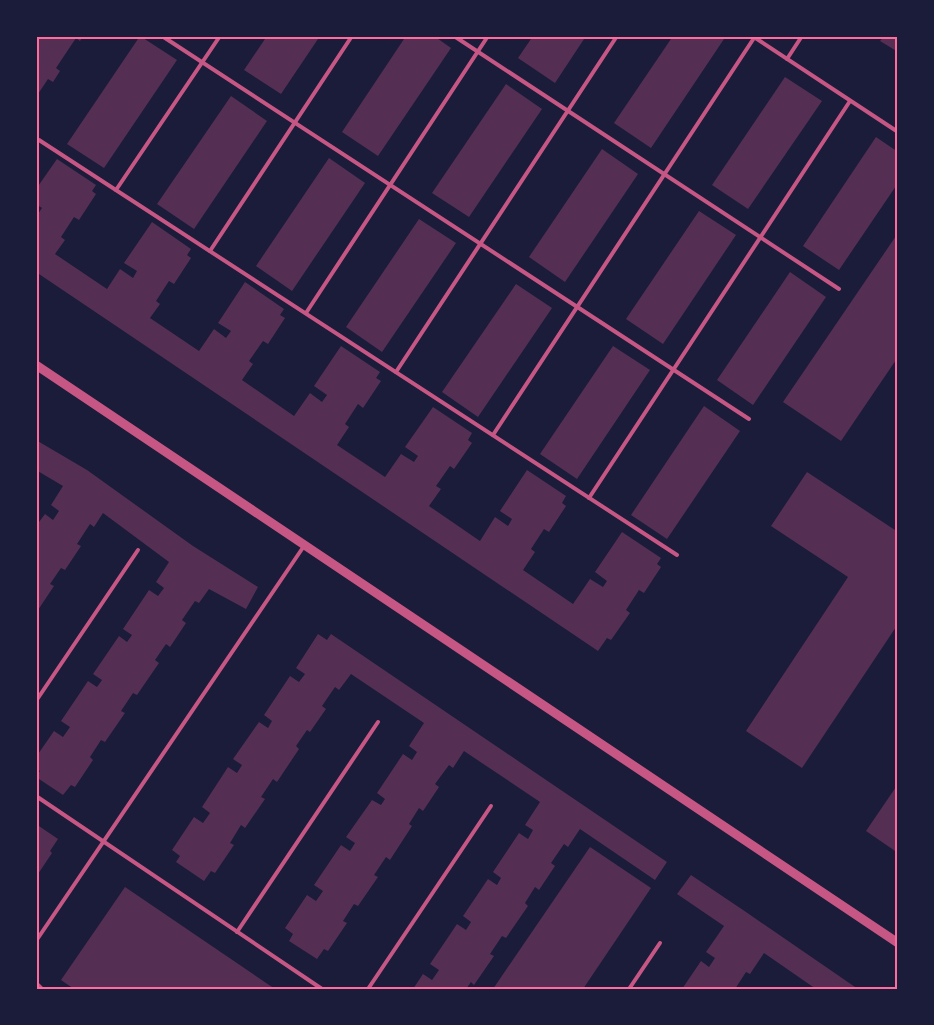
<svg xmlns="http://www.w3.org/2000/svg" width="934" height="1025" font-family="'Archivo Narrow',sans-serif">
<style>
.building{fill:#542f53}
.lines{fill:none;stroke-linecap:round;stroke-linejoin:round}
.service{stroke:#c65784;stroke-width:4}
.tertiary{stroke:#c65784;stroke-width:9}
.neatline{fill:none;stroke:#ff6b9d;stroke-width:2}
</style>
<rect width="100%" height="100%" fill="#1b1b3a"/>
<g class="building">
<path d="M 36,36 L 83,36 L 80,41 L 76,38 L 56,68 L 60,71 L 53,82 L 48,79 L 36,97 Z"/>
<path d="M 140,36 L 177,60 L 104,168 L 67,144 Z"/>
<path d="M 267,36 L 320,36 L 281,94 L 244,70 Z"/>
<path d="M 406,36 L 434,36 L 451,48 L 378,156 L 342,132 Z"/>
<path d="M 533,36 L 586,36 L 555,83 L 518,58 Z"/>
<path d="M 673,36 L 719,36 L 724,39 L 651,148 L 614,123 Z"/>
<path d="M 884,36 L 898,36 L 898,52 L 880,41 Z"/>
<path d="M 785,77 L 822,101 L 748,209 L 712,185 Z"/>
<path d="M 506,84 L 542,109 L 469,217 L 432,193 Z"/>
<path d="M 231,96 L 267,121 L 194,229 L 157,204 Z"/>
<path d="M 876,137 L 898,152 L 898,183 L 839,270 L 803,246 Z"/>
<path d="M 602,149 L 638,174 L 565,282 L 529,257 Z"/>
<path d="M 329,158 L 365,183 L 292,291 L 256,266 Z"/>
<path d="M 57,159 L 96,185 L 92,191 L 96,194 L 79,220 L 74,217 L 61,237 L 65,240 L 55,254 L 107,289 L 120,269 L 133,278 L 137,271 L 124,263 L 152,222 L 191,249 L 187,255 L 191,258 L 174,284 L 169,281 L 156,301 L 160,304 L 150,318 L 199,351 L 214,329 L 226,338 L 231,331 L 218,323 L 245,282 L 284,309 L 280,315 L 285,318 L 268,344 L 263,341 L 249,361 L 253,364 L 242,380 L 294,416 L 310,393 L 322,402 L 327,395 L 314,386 L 341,346 L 380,372 L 376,378 L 381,381 L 363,408 L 358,404 L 345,424 L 349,427 L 337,445 L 385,477 L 401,454 L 414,462 L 418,456 L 405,447 L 433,407 L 472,433 L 468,440 L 472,443 L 454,469 L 450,466 L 436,486 L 441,489 L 429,506 L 480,541 L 495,517 L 508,526 L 512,519 L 500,511 L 527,470 L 566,496 L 562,503 L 566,506 L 549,532 L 544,529 L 531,549 L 535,552 L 523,570 L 573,604 L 590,579 L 603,587 L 607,581 L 595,572 L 622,532 L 661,558 L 657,564 L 661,567 L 644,593 L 639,590 L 626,610 L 630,613 L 611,640 L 607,638 L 598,651 L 36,272 L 36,213 L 38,214 L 42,208 L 36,204 L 36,189 Z"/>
<path d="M 699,211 L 736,235 L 663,344 L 626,319 Z"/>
<path d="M 419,219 L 456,243 L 382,352 L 346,327 Z"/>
<path d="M 898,233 L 898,357 L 841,441 L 783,402 Z"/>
<path d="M 790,272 L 826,297 L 753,405 L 717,380 Z"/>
<path d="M 516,284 L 552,308 L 478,417 L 442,392 Z"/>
<path d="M 613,346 L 650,370 L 577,479 L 540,454 Z"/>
<path d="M 704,406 L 740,431 L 667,539 L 631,515 Z"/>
<path d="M 36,440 L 87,470 L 193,546 L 258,587 L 246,609 L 209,589 L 199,603 L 195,601 L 182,620 L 186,623 L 170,647 L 166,644 L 155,660 L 159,663 L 137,695 L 133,693 L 121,711 L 125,713 L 105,742 L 101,740 L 90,757 L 93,760 L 75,787 L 71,785 L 63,795 L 36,777 L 40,771 L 36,768 L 36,757 L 54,731 L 63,737 L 70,727 L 61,721 L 88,681 L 97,687 L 102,680 L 93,674 L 119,636 L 127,642 L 132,635 L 123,629 L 149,590 L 158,596 L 164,588 L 156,582 L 169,562 L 103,513 L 94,527 L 90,524 L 77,544 L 81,546 L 65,570 L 61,568 L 50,584 L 54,586 L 36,613 L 36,526 L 45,514 L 53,520 L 59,511 L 51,505 L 63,486 L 36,470 Z"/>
<path d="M 807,472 L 898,532 L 898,624 L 802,768 L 746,731 L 848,577 L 771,526 Z"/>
<path d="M 318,634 L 327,640 L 331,634 L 667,862 L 655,880 L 580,829 L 568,847 L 564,844 L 551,863 L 555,866 L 539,890 L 535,887 L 525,903 L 528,906 L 506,938 L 502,936 L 490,954 L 494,956 L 474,985 L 471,982 L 466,989 L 413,989 L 423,974 L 432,980 L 439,970 L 430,964 L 457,924 L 466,930 L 471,922 L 463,916 L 488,879 L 497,885 L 501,878 L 493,872 L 519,833 L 528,839 L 533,830 L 525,825 L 540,802 L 464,751 L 453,768 L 449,765 L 435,784 L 439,787 L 423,811 L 419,808 L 409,824 L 412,826 L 390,860 L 386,857 L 374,875 L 378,877 L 358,906 L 354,904 L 343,921 L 347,923 L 328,951 L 324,949 L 317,959 L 289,941 L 293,934 L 285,928 L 307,895 L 316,901 L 323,891 L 314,885 L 341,845 L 350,851 L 355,843 L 346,837 L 372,800 L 381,805 L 385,799 L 377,793 L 403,754 L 412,760 L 417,752 L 409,746 L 424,723 L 351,674 L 339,690 L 335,687 L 322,706 L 326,709 L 310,732 L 307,730 L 296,746 L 299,749 L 277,782 L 273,779 L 261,797 L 265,799 L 245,828 L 241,825 L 230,843 L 234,845 L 215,873 L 211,871 L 204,881 L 176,862 L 180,856 L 172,850 L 194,817 L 203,823 L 210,813 L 202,807 L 228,767 L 237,773 L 242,765 L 233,759 L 259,722 L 268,728 L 272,721 L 264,715 L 290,676 L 299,682 L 305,674 L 296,668 Z"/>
<path d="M 898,784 L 898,853 L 866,831 Z"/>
<path d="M 36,824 L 58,839 L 50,851 L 52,853 L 36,877 Z"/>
<path d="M 590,847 L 651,888 L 583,989 L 493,989 Z"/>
<path d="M 691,875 L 746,912 L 858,989 L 816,989 L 764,953 L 750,974 L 746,972 L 735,989 L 682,989 L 701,961 L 709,967 L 715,958 L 706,952 L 724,926 L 677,894 Z"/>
<path d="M 125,887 L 275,989 L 74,989 L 61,980 Z"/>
</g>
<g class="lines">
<g class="service">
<path d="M 162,36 L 749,419"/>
<path d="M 454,36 L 839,289"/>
<path d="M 754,37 L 898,132"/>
<path d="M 787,59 L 802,36"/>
<path d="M 39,140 L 677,555"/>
<path d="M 116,190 L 220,36"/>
<path d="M 210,251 L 352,36"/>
<path d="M 306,313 L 488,36"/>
<path d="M 396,372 L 617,36"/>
<path d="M 493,435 L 754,38"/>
<path d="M 589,498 L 850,101"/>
<path d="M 36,701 L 138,550"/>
<path d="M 36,796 L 322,989"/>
<path d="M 237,932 L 378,722"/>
<path d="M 36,941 L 304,546"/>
<path d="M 36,983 L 42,989"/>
<path d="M 368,989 L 491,806"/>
<path d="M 629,989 L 660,943"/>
</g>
<path class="tertiary" d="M 36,365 L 898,943"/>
</g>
<rect width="934" height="1025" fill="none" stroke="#1b1b3a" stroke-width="75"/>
<rect x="38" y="38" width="858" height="950" class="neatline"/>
</svg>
